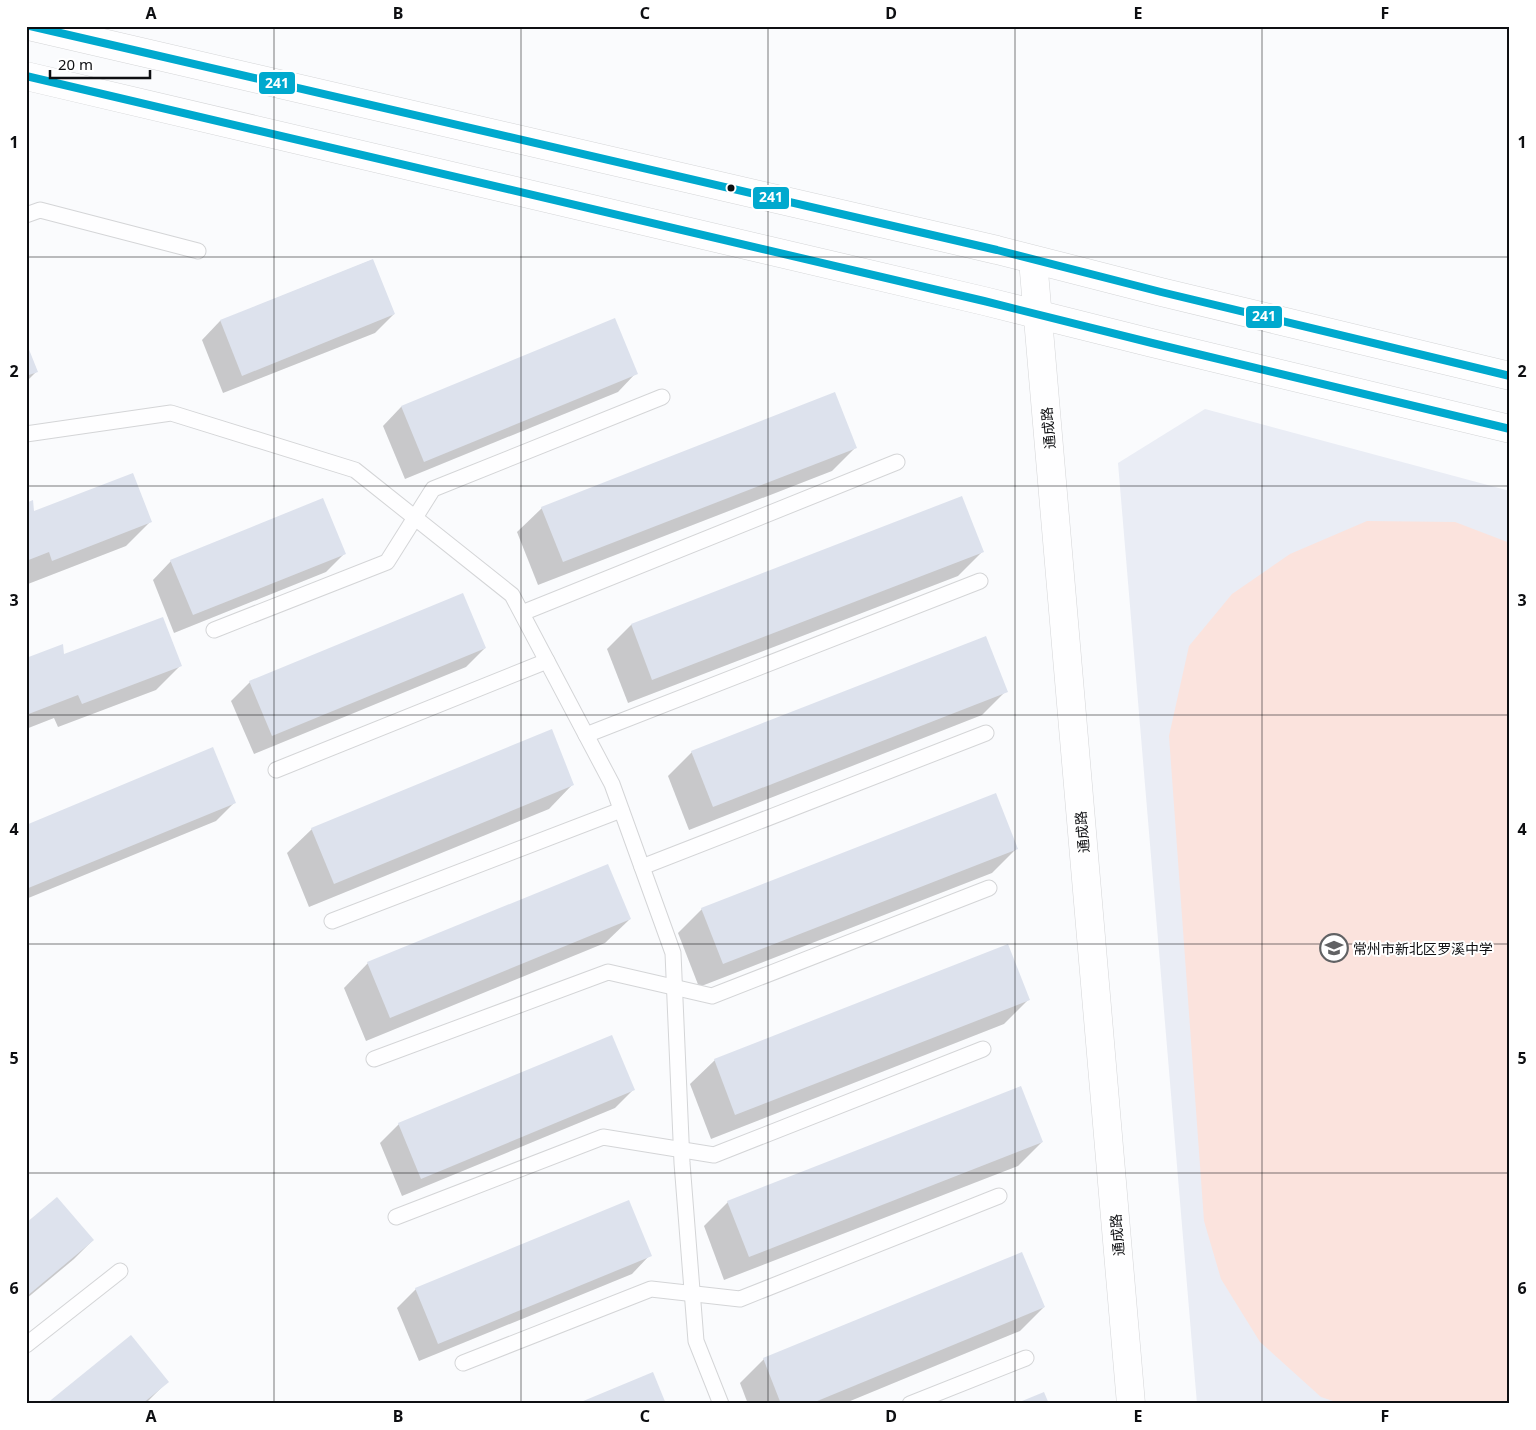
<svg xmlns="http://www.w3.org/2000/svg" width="1536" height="1430" font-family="'Noto Sans','Noto Sans SC',sans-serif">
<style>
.built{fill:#eaedf5}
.green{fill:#fbe3dd}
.shadow{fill:#0003}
.building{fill:#dde2ed}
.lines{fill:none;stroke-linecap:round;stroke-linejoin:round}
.service-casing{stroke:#d4d5d7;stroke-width:17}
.minor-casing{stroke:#d4d5d7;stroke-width:29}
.tertiary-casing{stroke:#d4d5d7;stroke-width:29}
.service{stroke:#fefeff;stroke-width:15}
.minor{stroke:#fefeff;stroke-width:28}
.tertiary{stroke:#fefeff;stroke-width:28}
.bus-1-casing{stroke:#fff;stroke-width:11}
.bus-1{stroke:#00a9ce;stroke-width:8}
.grid{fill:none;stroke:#0e0f12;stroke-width:1;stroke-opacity:0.55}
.bus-dot{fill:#0e0f12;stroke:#fff;stroke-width:2}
.labels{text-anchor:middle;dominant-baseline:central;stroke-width:4;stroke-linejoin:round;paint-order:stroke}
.street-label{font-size:14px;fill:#0e0f12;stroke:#fff}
.poi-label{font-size:14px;fill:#0e0f12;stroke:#fff;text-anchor:start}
.line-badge{stroke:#fff;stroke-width:2}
.badge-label{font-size:14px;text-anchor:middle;font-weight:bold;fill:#fff}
.neatline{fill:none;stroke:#0e0f12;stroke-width:2}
.grid-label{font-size:16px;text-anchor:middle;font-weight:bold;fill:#0e0f12}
</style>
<rect width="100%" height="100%" fill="#fafbfd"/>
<path class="built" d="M 1205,409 L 1510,491 L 1510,1404 L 1197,1404 L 1118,463 Z"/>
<path class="green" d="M 1367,521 L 1455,522 L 1510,543 L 1510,1404 L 1342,1404 L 1321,1397 L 1260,1342 L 1221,1279 L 1204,1221 L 1169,736 L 1189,646 L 1232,594 L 1290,554 Z"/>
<g class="shadow">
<path d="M 372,260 L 394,314 L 375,333 L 223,393 L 202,340 L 220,321 Z"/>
<path d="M 614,320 L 636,373 L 618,392 L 405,479 L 383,426 L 401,407 Z"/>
<path d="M 26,345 L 37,371 L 26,382 Z"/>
<path d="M 856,447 L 832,471 L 538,585 L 517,532 L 542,508 Z"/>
<path d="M 962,498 L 982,552 L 958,576 L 628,703 L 607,649 L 631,625 Z"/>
<path d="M 26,504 L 33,513 L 150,522 L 126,546 L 28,584 L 26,579 Z"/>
<path d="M 344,554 L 326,572 L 174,633 L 153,580 L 171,561 Z"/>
<path d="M 485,648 L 466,667 L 254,754 L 231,701 L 250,682 Z"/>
<path d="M 63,656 L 180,666 L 156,690 L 58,727 L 54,718 L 26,729 L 26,659 Z"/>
<path d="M 1006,691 L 982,715 L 689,830 L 668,776 L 692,752 Z"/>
<path d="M 573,784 L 549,809 L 309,907 L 287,853 L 312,829 Z"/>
<path d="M 234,803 L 216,821 L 26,899 L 26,826 Z"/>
<path d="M 1016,849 L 992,873 L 699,987 L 678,933 L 702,909 Z"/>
<path d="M 630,919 L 605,943 L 366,1041 L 344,988 L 368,963 Z"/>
<path d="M 1028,1000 L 1004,1024 L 711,1139 L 690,1084 L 715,1060 Z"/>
<path d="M 633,1090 L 615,1108 L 402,1196 L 380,1143 L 399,1124 Z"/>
<path d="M 1042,1142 L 1018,1166 L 724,1280 L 704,1226 L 728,1202 Z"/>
<path d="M 26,1224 L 93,1240 L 74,1259 L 26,1299 Z"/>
<path d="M 650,1255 L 632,1274 L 419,1361 L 397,1308 L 416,1289 Z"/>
<path d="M 1044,1307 L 1020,1331 L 843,1404 L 748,1404 L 740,1383 L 764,1359 Z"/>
<path d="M 167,1382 L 145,1404 L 48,1404 Z"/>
</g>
<g class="building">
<path d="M 373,259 L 395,314 L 242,376 L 220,320 Z"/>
<path d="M 615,318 L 638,374 L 424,462 L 401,406 Z"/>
<path d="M 26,342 L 38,372 L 26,376 Z"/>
<path d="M 835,392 L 857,448 L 563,562 L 541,507 Z"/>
<path d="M 133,473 L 152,522 L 52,561 L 49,552 L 26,561 L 26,503 L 33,500 L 34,511 Z"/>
<path d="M 962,496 L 984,552 L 652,680 L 631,624 Z"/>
<path d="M 323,498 L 346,554 L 193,615 L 170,560 Z"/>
<path d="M 463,593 L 486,648 L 272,736 L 249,681 Z"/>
<path d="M 163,617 L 182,666 L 82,704 L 78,695 L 26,715 L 26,658 L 63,644 L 64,654 Z"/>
<path d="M 986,636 L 1008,692 L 713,807 L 691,751 Z"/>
<path d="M 552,729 L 574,785 L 334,884 L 311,828 Z"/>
<path d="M 213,747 L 236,803 L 26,889 L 26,825 Z"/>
<path d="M 996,793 L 1018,849 L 723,964 L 701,908 Z"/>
<path d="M 608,864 L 631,919 L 390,1018 L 367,962 Z"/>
<path d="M 1008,944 L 1030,1000 L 735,1115 L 714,1059 Z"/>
<path d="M 612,1035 L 635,1090 L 421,1179 L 398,1123 Z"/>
<path d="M 1021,1086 L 1043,1142 L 749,1257 L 727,1201 Z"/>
<path d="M 57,1197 L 94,1240 L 26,1297 L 26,1223 Z"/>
<path d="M 629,1200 L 652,1256 L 438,1344 L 415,1288 Z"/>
<path d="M 1022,1252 L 1045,1307 L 810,1404 L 781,1404 L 763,1358 Z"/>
<path d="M 131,1335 L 169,1382 L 142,1404 L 46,1404 Z"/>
<path d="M 653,1372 L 666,1404 L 576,1404 Z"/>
<path d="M 1044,1392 L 1049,1404 L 1015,1404 Z"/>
</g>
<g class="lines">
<defs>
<g id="service">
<path d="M 26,215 L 40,210 L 198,251"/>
<path d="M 26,434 L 171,413 L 355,470 L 512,595 L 612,784 L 673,953 L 682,1163 L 696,1341 L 721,1404"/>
<path d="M 522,613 L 897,462"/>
<path d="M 214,630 L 387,562 L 433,489 L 662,397"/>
<path d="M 586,735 L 980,581"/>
<path d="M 276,770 L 547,661"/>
<path d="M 642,867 L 986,733"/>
<path d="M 332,921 L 621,810"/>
<path d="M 374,1059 L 608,972 L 712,996 L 989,888"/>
<path d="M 396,1217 L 603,1137 L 714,1155 L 983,1049"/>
<path d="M 26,1345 L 120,1271"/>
<path d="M 463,1363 L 651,1289 L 740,1299 L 999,1196"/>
<path d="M 910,1404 L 1026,1358"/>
</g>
<path id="minor" d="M 1033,260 L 1131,1404"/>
<g id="tertiary">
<path d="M 29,26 L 997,250 L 1161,292 L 1510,376"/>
<path d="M 26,76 L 984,301 L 1152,343 L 1510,429"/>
</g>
</defs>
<use href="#service" class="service-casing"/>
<use href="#minor" class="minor-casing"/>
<use href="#tertiary" class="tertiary-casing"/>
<use href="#service" class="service"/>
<use href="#minor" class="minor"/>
<use href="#tertiary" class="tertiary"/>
<defs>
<g id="bus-1">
<path d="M 30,26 L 997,250 L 1161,292 L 1510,376"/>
<path d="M 26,76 L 984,301 L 1152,343 L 1510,429"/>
</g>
</defs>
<use href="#bus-1" class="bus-1-casing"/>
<use href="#bus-1" class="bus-1"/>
</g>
<path class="grid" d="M 274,26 L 274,1404M 521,26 L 521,1404M 768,26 L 768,1404M 1015,26 L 1015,1404M 1262,26 L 1262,1404M 26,257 L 1510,257M 26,486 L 1510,486M 26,715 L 1510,715M 26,944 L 1510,944M 26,1173 L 1510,1173"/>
<defs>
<symbol id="school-ring" viewBox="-11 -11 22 22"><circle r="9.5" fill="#fff" stroke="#616264" stroke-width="1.5"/><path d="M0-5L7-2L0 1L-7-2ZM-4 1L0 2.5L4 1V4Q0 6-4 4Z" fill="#616264"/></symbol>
</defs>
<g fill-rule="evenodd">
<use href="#school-ring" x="1318" y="932" width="32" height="32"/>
</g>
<circle class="bus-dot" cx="731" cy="188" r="4.5"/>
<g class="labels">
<g class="street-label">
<text transform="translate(1048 428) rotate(-95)">通成路</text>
<text transform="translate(1082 832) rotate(-95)">通成路</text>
<text transform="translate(1117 1235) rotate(-95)">通成路</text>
</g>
<g class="poi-label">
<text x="1353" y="948">常州市新北区罗溪中学</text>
</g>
</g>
<g class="line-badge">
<rect x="258" y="71" width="38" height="24" rx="5" fill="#00a9ce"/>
<rect x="752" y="186" width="38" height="24" rx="5" fill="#00a9ce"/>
<rect x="1245" y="305" width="38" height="24" rx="5" fill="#00a9ce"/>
</g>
<g class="badge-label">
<text x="277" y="88">241</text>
<text x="771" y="202">241</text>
<text x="1264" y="321">241</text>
</g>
<rect width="1536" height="1430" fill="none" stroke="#ffffff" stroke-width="55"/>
<path d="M50 70v8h100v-8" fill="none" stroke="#0e0f12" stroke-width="2.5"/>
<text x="58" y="70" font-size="15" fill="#0e0f12" stroke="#ffffff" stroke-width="4" paint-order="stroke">20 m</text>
<rect x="28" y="28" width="1480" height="1374" class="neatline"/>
<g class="grid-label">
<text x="151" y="19">A</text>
<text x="398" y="19">B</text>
<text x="645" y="19">C</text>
<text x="891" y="19">D</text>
<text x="1138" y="19">E</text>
<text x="1385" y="19">F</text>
<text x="14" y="148">1</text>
<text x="1522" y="148">1</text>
<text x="14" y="377">2</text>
<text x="1522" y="377">2</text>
<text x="14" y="606">3</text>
<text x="1522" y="606">3</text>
<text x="14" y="835">4</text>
<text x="1522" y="835">4</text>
<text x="14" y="1064">5</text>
<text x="1522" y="1064">5</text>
<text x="14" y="1294">6</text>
<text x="1522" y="1294">6</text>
<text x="151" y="1422">A</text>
<text x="398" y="1422">B</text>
<text x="645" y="1422">C</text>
<text x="891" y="1422">D</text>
<text x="1138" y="1422">E</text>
<text x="1385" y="1422">F</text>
</g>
</svg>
